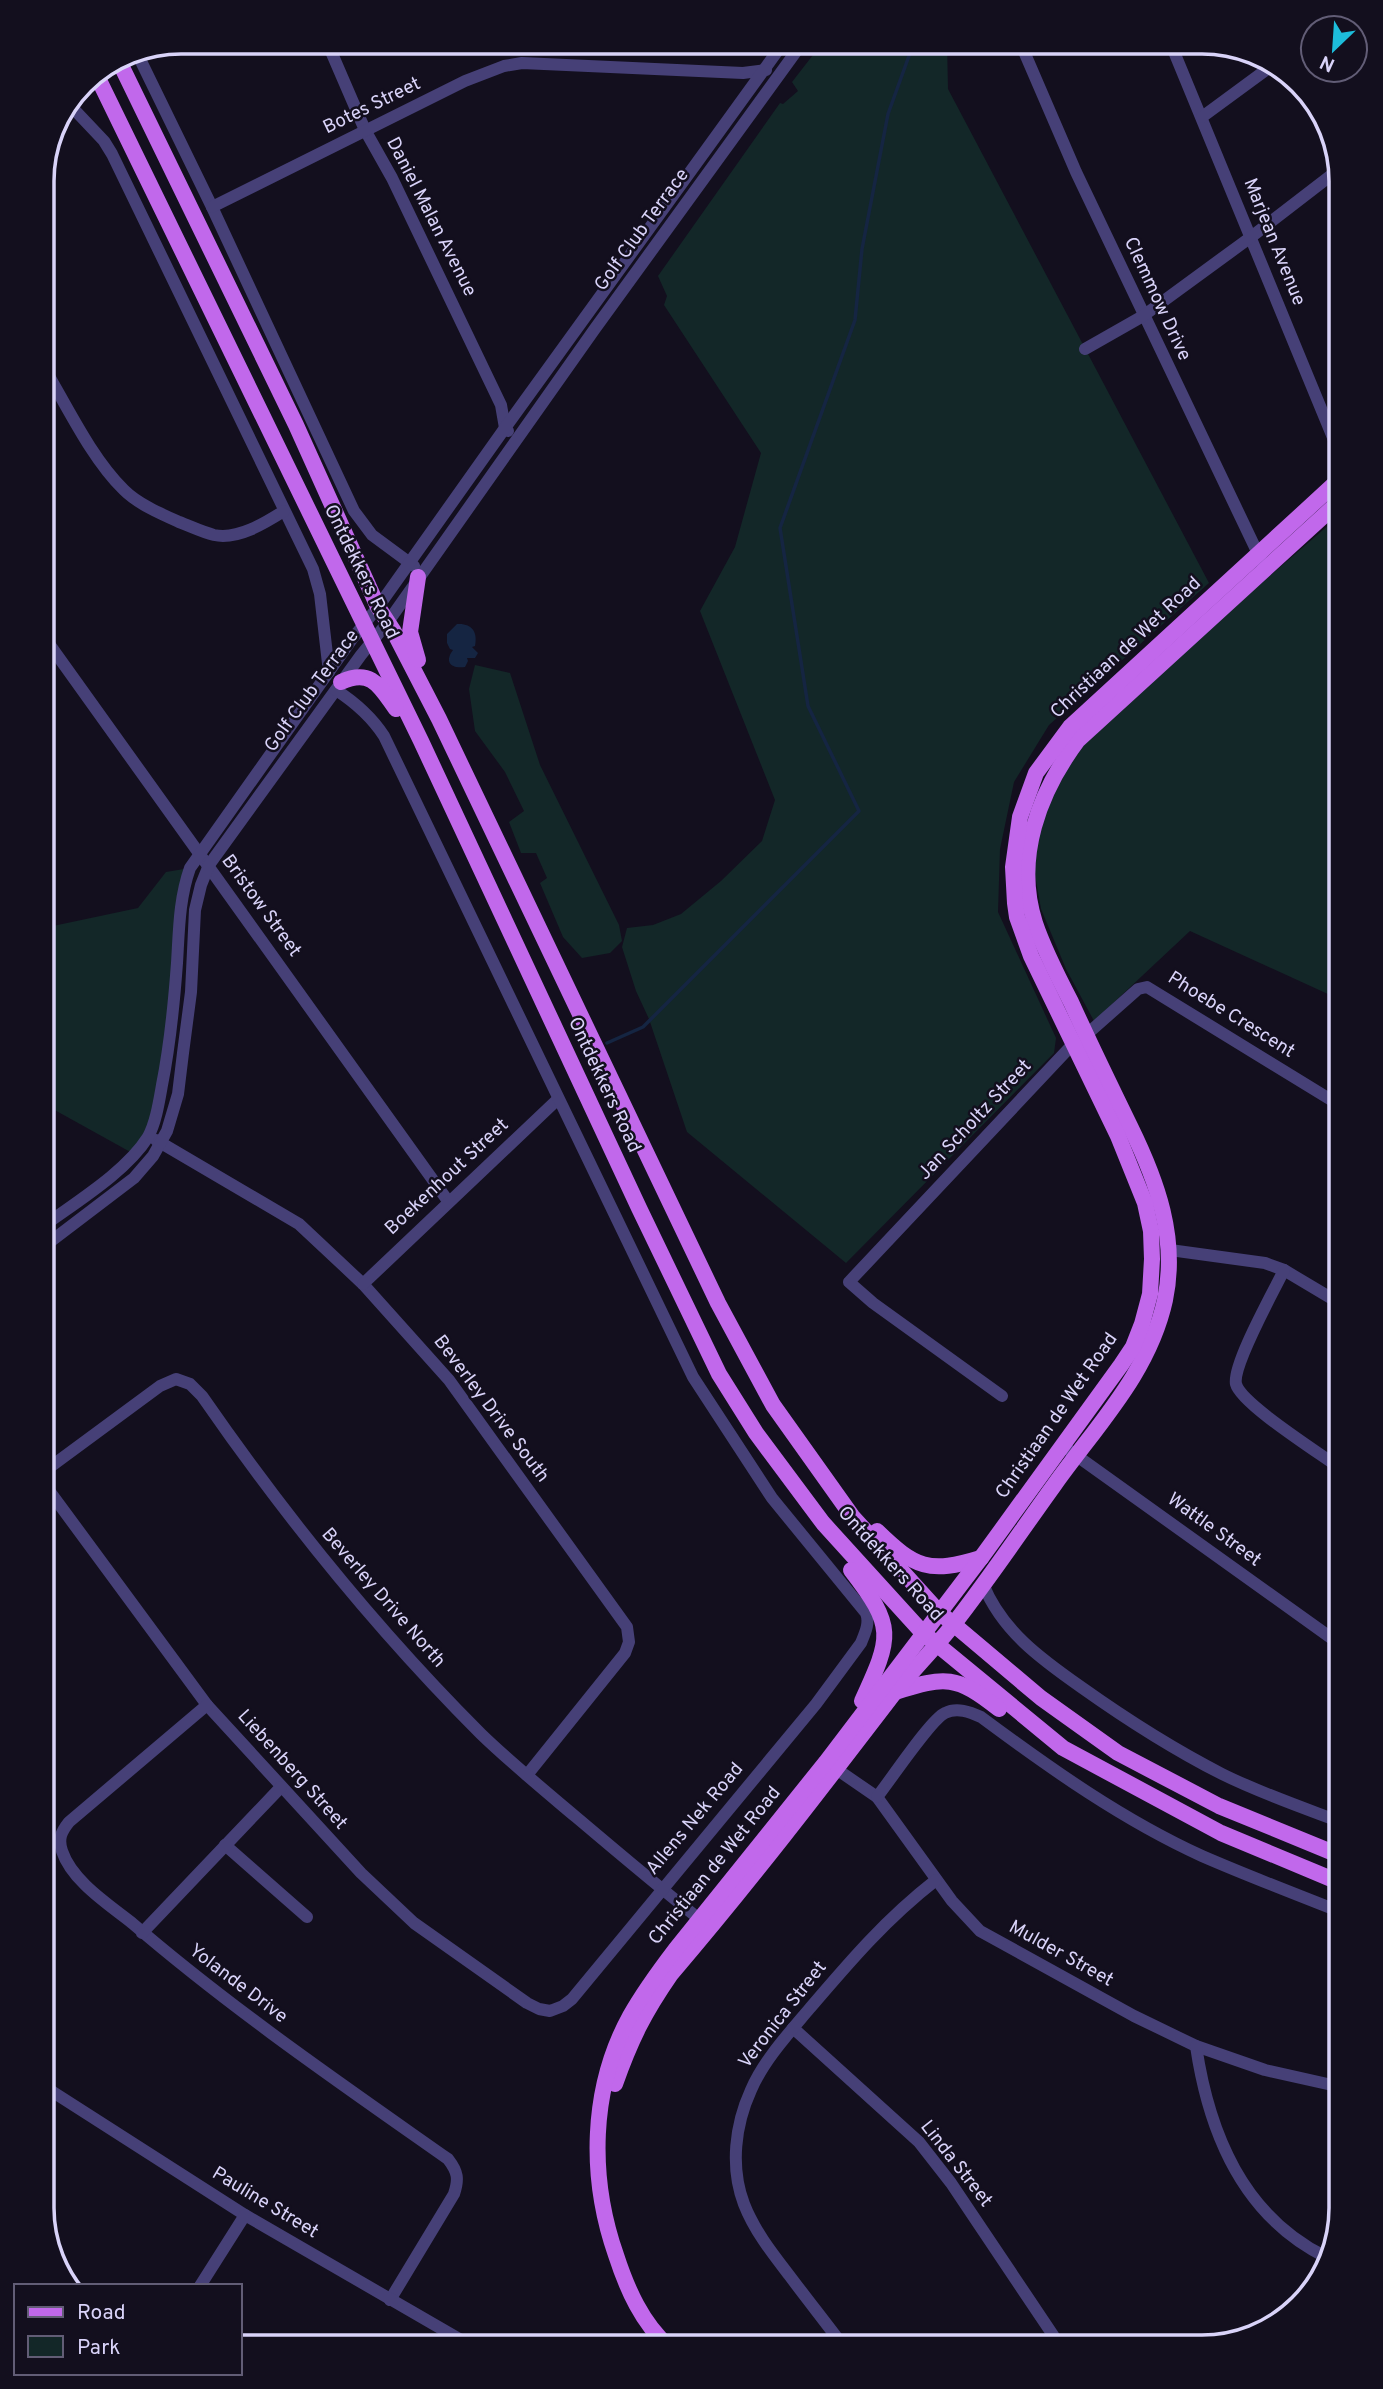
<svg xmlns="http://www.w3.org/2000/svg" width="1383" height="2389" font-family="Overpass,sans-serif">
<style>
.green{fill:#132728}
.water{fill:#152542}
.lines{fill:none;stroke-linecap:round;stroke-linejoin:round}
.stream{stroke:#152542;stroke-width:3.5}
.minor{stroke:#464077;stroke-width:12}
.major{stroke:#c168eb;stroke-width:16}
.labels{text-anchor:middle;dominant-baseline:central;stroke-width:5;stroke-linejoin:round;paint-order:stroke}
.street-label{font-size:19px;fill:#d9d3f9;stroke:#130f1e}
.rim{fill:none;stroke:#d9d3f9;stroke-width:3.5}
</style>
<rect width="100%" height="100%" fill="#130f1e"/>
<g class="green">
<path d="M 823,42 L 947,42 L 948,89 L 1209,583 L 1049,725 L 1014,782 L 1000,849 L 998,912 L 1056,1038 L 1054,1053 L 846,1263 L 687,1132 L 649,1019 L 636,991 L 622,947 L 627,928 L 653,925 L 681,914 L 721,881 L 762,841 L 775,800 L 700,611 L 735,547 L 761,453 L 664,305 L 667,296 L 658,276 L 780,103 L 783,104 L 798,91 L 792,82 Z"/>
<path d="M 1338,517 L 1341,519 L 1341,1000 L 1190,931 L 1094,1021 L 1066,969 L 1041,909 L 1034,869 L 1037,829 L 1056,782 L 1101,722 Z"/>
<path d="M 475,665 L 510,673 L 540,765 L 619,925 L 622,941 L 610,953 L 582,958 L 563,937 L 540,883 L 547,878 L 536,853 L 521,853 L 509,822 L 524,811 L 505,772 L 475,731 L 469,689 Z"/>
<path d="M 190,868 L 157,1109 L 134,1154 L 42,1103 L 42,1004 L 53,926 L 138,908 L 166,872 Z"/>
</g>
<path class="water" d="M 457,624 C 472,623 478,632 475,646 L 472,647 L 478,653 L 475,658 L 467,658 L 468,661 L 465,667 C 451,669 444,662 453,650 L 450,649 L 447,643 L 447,634 Z"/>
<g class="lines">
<path class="stream" d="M 607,1043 L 643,1027 L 859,811 L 808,706 L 780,528 L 855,320 L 862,249 L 888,114 L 914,42"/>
<g class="minor">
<path d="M 327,42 L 365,130 L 392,178 L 501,405 L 505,428 L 508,431"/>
<path d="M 1020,42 L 1076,172 L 1262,562"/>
<path d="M 1170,42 L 1341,457"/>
<path d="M 136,51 L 212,207 L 354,511 L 372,535 L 414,566"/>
<path d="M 69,104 L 104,141 L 112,154 L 313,569 L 320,594 L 329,672"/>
<path d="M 1202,117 L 1274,64"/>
<path d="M 212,207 L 465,81 L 504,66 L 522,63 L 743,73 L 766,70"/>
<path d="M 1085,349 L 1143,316 L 1251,237 L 1338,170"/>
<path d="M 42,364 C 66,404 91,458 124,490 C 138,504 161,514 179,522 C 190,526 202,532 214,535 C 238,540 265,523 284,511"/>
<path d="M 42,634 L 448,1201"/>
<path d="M 156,1140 L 299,1224 L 363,1284 L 449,1380 L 627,1627 L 629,1642 L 625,1653 L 527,1775"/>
<path d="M 42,1227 C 76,1202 126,1172 148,1137 C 156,1122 159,1102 162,1085 C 170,1045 174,1004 177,963 C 179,931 179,899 190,868 L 352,639 L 378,607 L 505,428 L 784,42"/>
<path d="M 42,1248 L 134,1178 L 153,1156 L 167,1131 L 178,1094 L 183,1053 L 191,992 L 195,910 L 201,885 L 209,865 L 361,655 L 388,622 L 594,330 L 803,42"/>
<path d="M 1170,1250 L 1265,1263 L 1284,1270 L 1341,1304"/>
<path d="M 1284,1270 C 1274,1291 1232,1365 1236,1384 C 1241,1404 1321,1454 1341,1469"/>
<path d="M 363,1284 L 558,1099"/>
<path d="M 1002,1396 L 873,1303 L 849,1282 L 1073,1044 L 1086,1035 L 1138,989 L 1147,987 L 1341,1106"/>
<path d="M 1063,1446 L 1341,1645"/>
<path d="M 42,1473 L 160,1386 L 176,1379 L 190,1384 L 202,1396 C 285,1516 377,1630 481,1734 C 511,1763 544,1790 576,1817 C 620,1854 662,1890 707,1925"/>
<path d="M 42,1481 L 207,1705 L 361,1873 L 414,1923 L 527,2003 L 539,2009 L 550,2011 L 563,2006 L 572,1999 L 816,1704 L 861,1643 C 865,1633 870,1623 866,1613 L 772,1498 L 693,1377 L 384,736 C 371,716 356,703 336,690"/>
<path d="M 983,1584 C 1002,1631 1041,1659 1081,1687 C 1126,1719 1173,1749 1222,1774 C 1260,1793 1301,1807 1341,1822"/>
<path d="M 207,1705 L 69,1822 C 61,1832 58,1839 62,1851 C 72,1881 108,1904 132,1923 C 232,2009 340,2083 448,2159 C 458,2172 459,2179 454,2194 L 390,2300"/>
<path d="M 829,1764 L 877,1797 L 952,1901 L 980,1931 L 1134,2016 L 1196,2046 L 1265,2070 L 1341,2087"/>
<path d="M 877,1797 C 890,1781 931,1719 945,1713 C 957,1707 970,1712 981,1717 C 1051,1769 1123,1820 1202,1856 C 1248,1876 1295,1894 1341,1912"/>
<path d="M 225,1845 L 307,1917"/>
<path d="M 142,1933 L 281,1787"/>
<path d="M 793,2028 L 919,2142 L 951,2183 L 1061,2347"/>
<path d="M 1196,2046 C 1209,2134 1243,2216 1326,2257"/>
<path d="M 42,2085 L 245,2215 L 473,2347"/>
<path d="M 200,2286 L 245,2215"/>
<path d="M 844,2347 C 826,2323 807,2299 789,2275 C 772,2253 754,2230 744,2204 C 730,2167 735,2125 751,2090 C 764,2060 789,2033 810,2008 C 851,1960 886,1919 936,1880"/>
</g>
<g class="major">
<path d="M 118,59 L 296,425 L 378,607 L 393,630 L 439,719 L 718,1303 L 773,1405 L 852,1516 L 939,1612 L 1041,1698 L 1118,1753 L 1219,1806 L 1341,1856"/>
<path d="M 96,74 L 421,741 L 639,1208 L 719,1374 L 756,1433 L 823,1523 L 922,1632 L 1063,1748 L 1221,1833 L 1341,1883"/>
<path d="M 418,577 L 410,632 L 418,660"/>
<path d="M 341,682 C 372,668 380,687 396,709"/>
<path d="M 877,1531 C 915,1568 929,1574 981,1558"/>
<path d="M 851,1570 C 895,1627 892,1636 862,1701"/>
<path d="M 895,1692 C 946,1676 956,1675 999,1709"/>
<path d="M 615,2084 C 631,2039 644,2013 671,1974 C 748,1884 820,1790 892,1696 C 911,1672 934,1649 953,1625 C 989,1579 1021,1531 1055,1484 C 1097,1425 1149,1373 1165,1300 C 1178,1238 1157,1181 1130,1126 C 1110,1085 1090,1044 1071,1002 C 1058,977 1044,950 1035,923 C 1014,858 1039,792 1078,740 L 1341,500"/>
<path d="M 669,2347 C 642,2323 627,2289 616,2255 C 589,2178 590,2089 630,2016 C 643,1993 659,1971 675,1950 L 826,1762 L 981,1558 L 1121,1365 L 1133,1347 L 1142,1324 L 1150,1294 L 1152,1259 L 1151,1231 L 1145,1203 L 1118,1136 L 1031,956 L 1017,917 L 1015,903 L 1013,867 L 1020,817 L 1036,773 L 1070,727 L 1341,478"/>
</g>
</g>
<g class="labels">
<g class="street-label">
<text transform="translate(372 106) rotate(-26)">Botes Street</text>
<text transform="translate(431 217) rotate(63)">Daniel Malan Avenue</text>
<text transform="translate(642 230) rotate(-54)">Golf Club Terrace</text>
<text transform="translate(1274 242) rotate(68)">Marjean Avenue</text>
<text transform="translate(1157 299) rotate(65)">Clemmow Drive</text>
<text transform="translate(361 572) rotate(64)">Ontdekkers Road</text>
<text transform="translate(1126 648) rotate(-43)">Christiaan de Wet Road</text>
<text transform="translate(312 691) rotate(-54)">Golf Club Terrace</text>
<text transform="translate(261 906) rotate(54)">Bristow Street</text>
<text transform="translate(1231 1015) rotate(32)">Phoebe Crescent</text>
<text transform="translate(604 1085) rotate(65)">Ontdekkers Road</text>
<text transform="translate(975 1120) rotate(-47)">Jan Scholtz Street</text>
<text transform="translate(447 1177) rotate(-43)">Boekenhout Street</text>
<text transform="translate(491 1409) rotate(53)">Beverley Drive South</text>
<text transform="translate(1057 1416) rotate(-55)">Christiaan de Wet Road</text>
<text transform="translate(1214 1530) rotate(36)">Wattle Street</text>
<text transform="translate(890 1564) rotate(48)">Ontdekkers Road</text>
<text transform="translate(383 1598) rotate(49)">Beverley Drive North</text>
<text transform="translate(292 1770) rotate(48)">Liebenberg Street</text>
<text transform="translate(695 1819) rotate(-50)">Allens Nek Road</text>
<text transform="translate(715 1866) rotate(-51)">Christiaan de Wet Road</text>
<text transform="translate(1061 1954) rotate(29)">Mulder Street</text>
<text transform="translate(238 1984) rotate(37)">Yolande Drive</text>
<text transform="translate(783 2015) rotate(-52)">Veronica Street</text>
<text transform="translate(956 2164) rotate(52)">Linda Street</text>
<text transform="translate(265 2203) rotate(31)">Pauline Street</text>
</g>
</g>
<path d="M0 0H1383V2389H0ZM181 54H1202A127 127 0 0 1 1329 181V2208A127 127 0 0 1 1202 2335H181A127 127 0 0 1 54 2208V181A127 127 0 0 1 181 54Z" fill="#130f1e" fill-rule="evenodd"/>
<path class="rim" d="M181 54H1202A127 127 0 0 1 1329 181V2208A127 127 0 0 1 1202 2335H181A127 127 0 0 1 54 2208V181A127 127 0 0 1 181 54Z"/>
<rect x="14" y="2284" width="228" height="91" fill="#130f1e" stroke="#625d76" stroke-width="2"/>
<rect x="28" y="2307" width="35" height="10" fill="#c168eb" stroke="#625d76" stroke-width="2"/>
<text x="77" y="2319" font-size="21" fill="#d9d3f9">Road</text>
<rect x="28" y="2336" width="35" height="21" fill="#132728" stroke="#625d76" stroke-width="2"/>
<text x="77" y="2354" font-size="21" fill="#d9d3f9">Park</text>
<g transform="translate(1334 49) rotate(205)"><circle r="33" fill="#130f1e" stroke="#625d76" stroke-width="2"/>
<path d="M0-5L12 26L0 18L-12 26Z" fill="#1dbddb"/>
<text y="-10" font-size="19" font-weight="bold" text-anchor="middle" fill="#d9d3f9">N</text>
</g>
</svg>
